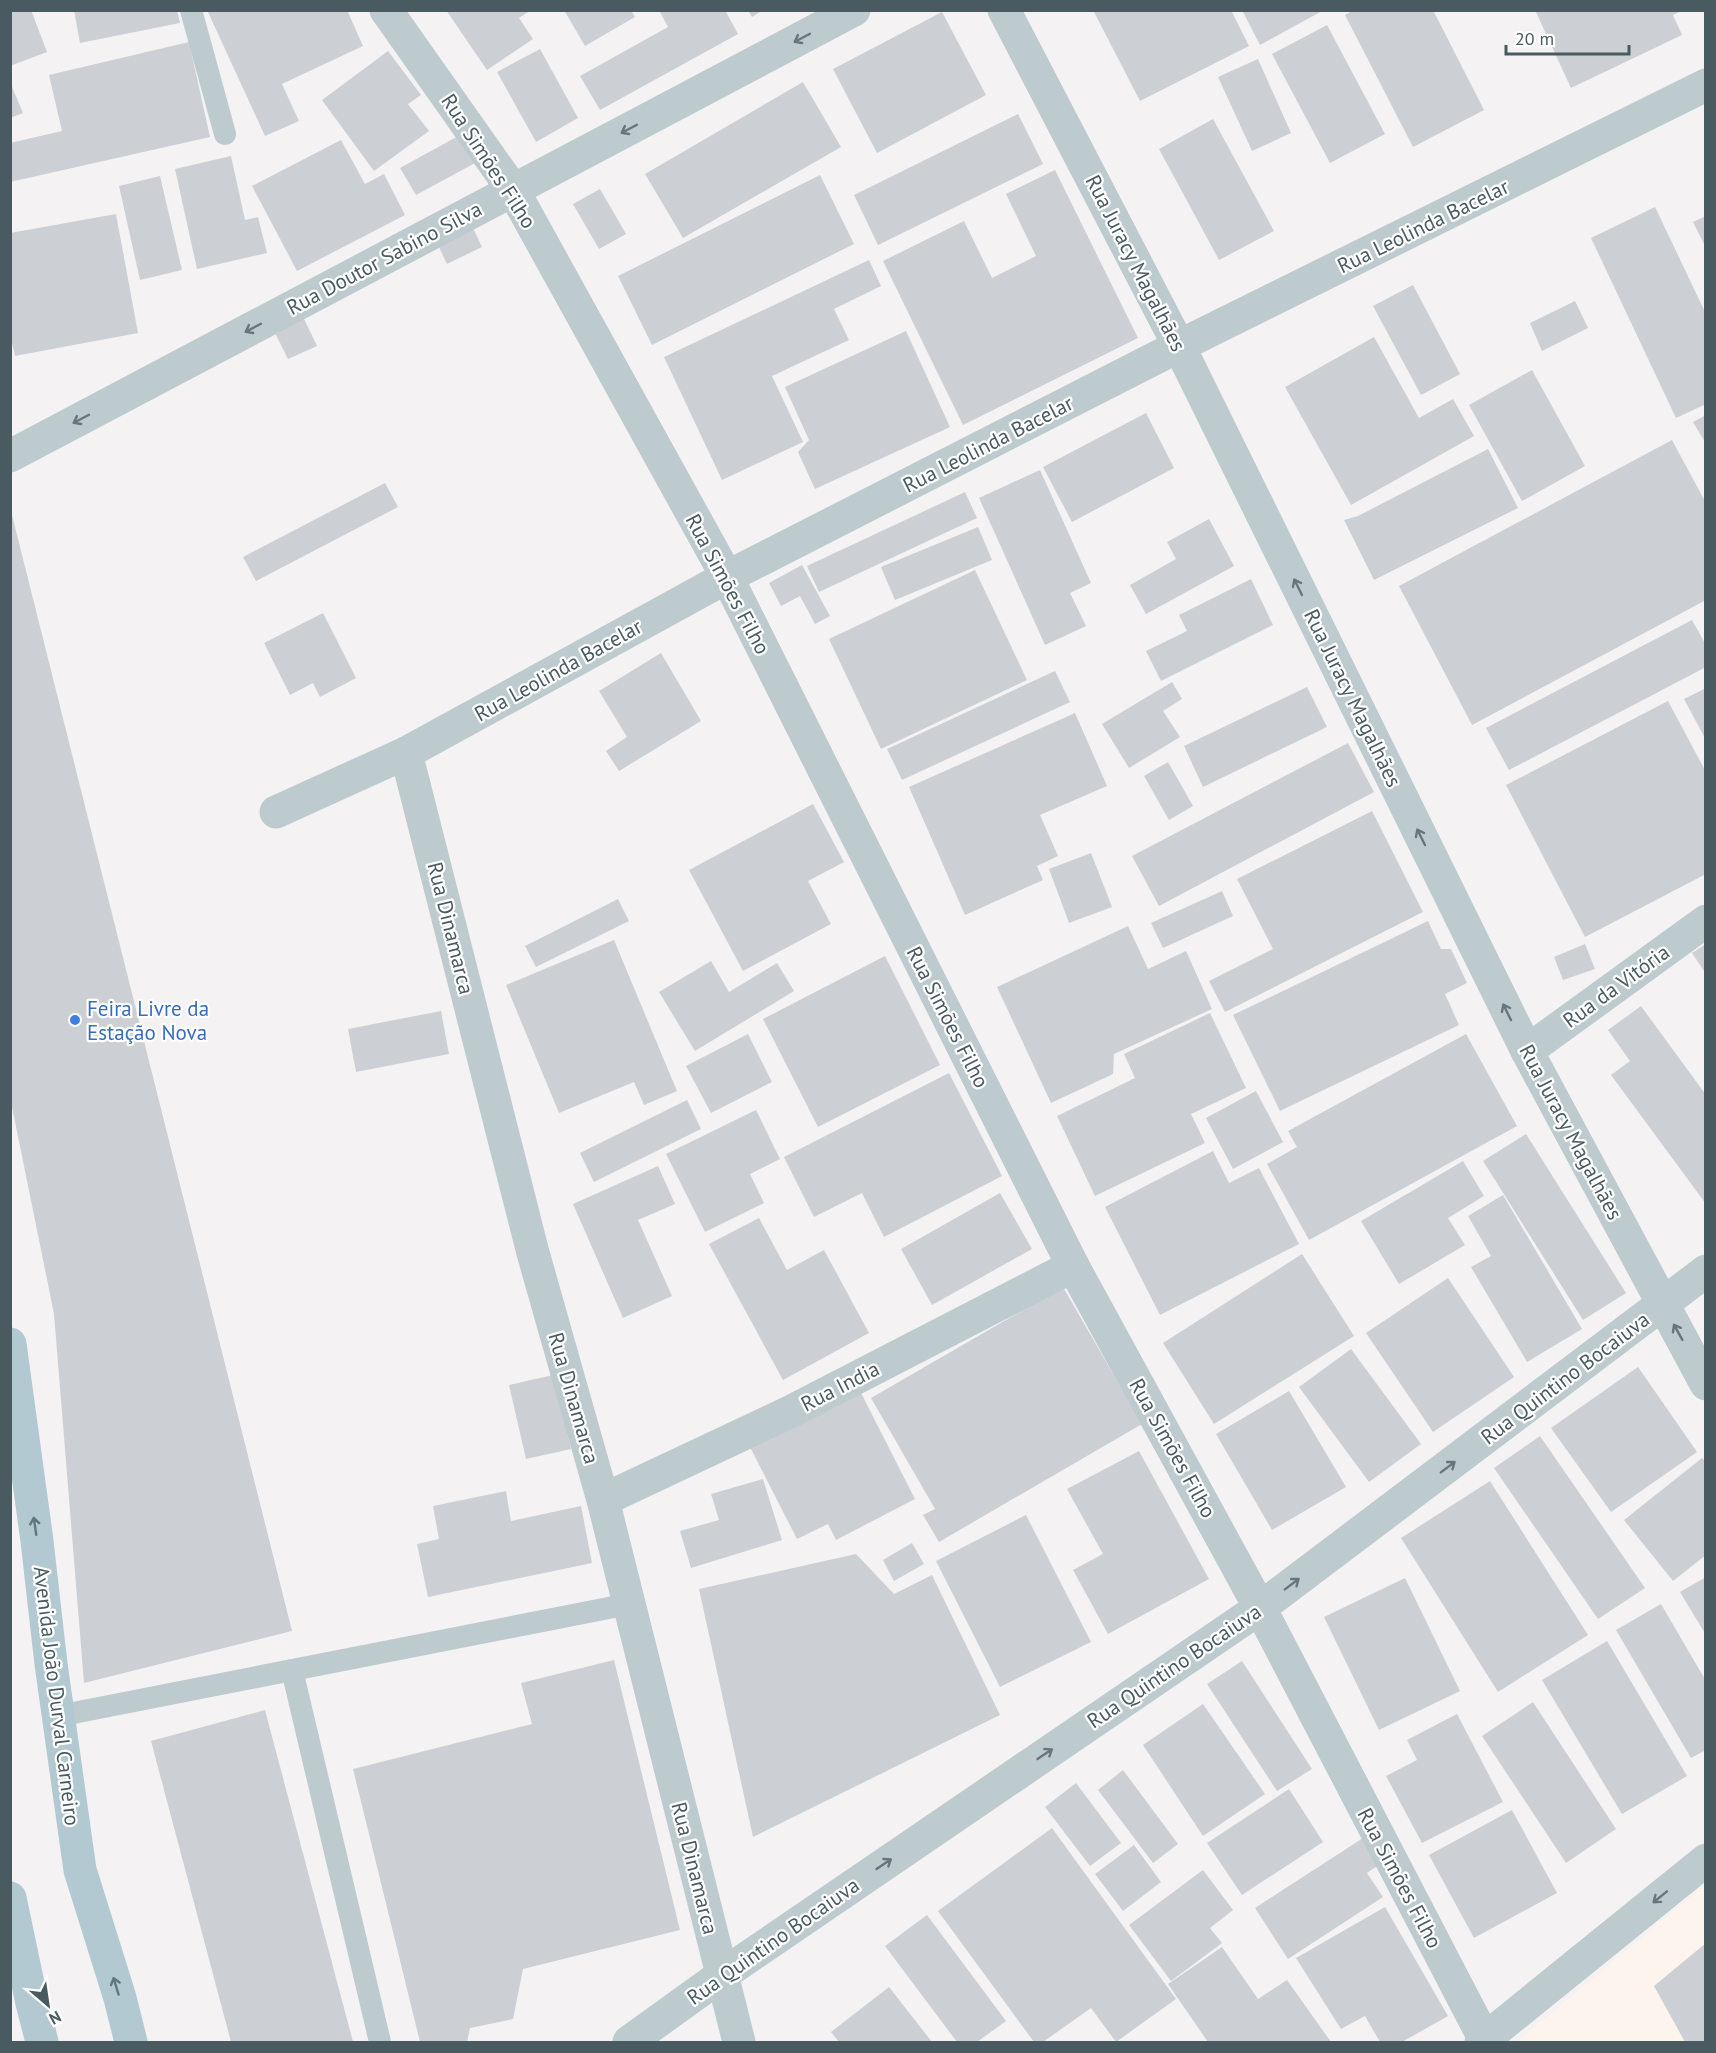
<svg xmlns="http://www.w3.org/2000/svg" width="1716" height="2053" font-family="'PT Sans',sans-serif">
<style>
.commercial{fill:#fdf5ed}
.building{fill:#ccd0d4}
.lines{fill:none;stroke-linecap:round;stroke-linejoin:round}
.service{stroke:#bdcbcf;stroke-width:22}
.minor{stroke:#bdcbcf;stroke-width:33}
.tertiary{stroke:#bdcbcf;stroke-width:33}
.primary{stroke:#b2c9d1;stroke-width:33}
.oneway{stroke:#66777c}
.oneway2{stroke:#63767c}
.shop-dot{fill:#3f7fe0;stroke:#fff;stroke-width:2}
.labels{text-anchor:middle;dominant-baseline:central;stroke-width:4.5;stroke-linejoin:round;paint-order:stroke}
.street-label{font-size:21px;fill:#495b60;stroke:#fff}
.shop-label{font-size:21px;fill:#366cbe;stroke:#fff;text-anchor:start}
</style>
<rect width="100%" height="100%" fill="#f4f2f3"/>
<path class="commercial" d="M 1705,1885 L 1705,2042 L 1517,2042 Z"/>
<g class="building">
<path d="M 10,10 L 31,10 L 47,52 L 10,66 Z"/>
<path d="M 74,10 L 177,10 L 180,23 L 80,43 Z"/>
<path d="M 207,10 L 347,10 L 363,46 L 282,84 L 299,121 L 265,136 Z"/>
<path d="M 446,10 L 531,10 L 519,18 L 533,39 L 487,70 Z"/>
<path d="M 564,10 L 631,10 L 635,17 L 585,46 Z"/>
<path d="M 659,10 L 725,10 L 738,34 L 600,110 L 580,76 L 668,27 Z"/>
<path d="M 748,10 L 763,10 L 752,17 Z"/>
<path d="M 1093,10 L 1231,10 L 1249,46 L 1140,101 Z"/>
<path d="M 1242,10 L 1324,10 L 1260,45 Z"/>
<path d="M 1354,10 L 1433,10 L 1484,110 L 1413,147 L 1345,15 Z"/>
<path d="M 1535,10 L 1684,10 L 1673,15 L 1682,35 L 1571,88 Z"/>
<path d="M 942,12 L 986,95 L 877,153 L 833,69 Z"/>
<path d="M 1327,25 L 1385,134 L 1330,163 L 1272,54 Z"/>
<path d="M 189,42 L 210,137 L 10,182 L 10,143 L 62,131 L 49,75 Z"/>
<path d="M 540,49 L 578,118 L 536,142 L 497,72 Z"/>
<path d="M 388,51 L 421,95 L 408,104 L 429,131 L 374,171 L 322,100 Z"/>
<path d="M 1258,59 L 1291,133 L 1252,151 L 1218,77 Z"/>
<path d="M 10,82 L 23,113 L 10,118 Z"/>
<path d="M 803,82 L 841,147 L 683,238 L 645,174 Z"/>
<path d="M 1018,114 L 1043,164 L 878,245 L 854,195 Z"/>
<path d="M 1213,119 L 1274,231 L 1219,260 L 1159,149 Z"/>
<path d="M 462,134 L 477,162 L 416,195 L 400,168 Z"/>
<path d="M 341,140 L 365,184 L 384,174 L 405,215 L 297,271 L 252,186 Z"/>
<path d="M 231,156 L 245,220 L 258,217 L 267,253 L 197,269 L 175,169 Z"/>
<path d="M 1055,170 L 1138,338 L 963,425 L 883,261 L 964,221 L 992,278 L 1036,256 L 1006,194 Z"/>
<path d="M 820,175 L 854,244 L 652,345 L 618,276 Z"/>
<path d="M 160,176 L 182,270 L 140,280 L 119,186 Z"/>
<path d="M 600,189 L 626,234 L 599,249 L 573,204 Z"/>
<path d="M 1655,207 L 1706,314 L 1706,404 L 1676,418 L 1591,238 Z"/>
<path d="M 116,214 L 138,333 L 15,356 L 10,334 L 10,233 Z"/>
<path d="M 1706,216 L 1706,248 L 1693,222 Z"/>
<path d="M 473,228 L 482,247 L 447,264 L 438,245 Z"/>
<path d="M 869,260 L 881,286 L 834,309 L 849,340 L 772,376 L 803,442 L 722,480 L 664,357 Z"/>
<path d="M 1413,285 L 1460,374 L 1421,395 L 1373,306 Z"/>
<path d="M 1575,301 L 1588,328 L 1542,351 L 1530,323 Z"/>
<path d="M 303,317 L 317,346 L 288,359 L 274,331 Z"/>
<path d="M 906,331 L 950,427 L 815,489 L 798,452 L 809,440 L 785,387 Z"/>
<path d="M 1374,337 L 1419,418 L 1453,399 L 1474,436 L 1351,505 L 1285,387 Z"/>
<path d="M 1532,370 L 1585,466 L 1522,501 L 1469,405 Z"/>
<path d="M 1146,413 L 1174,468 L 1072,522 L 1043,467 Z"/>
<path d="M 1706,415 L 1706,444 L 1693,422 Z"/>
<path d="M 1672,440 L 1706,503 L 1706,600 L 1472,725 L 1399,586 Z"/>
<path d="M 1488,449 L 1518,508 L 1374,580 L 1344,520 L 1358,516 Z"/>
<path d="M 1040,470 L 1091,583 L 1070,593 L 1086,626 L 1045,645 L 979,498 Z"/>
<path d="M 385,483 L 398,507 L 256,581 L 243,557 Z"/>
<path d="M 965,492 L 977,518 L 819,592 L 807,566 Z"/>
<path d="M 10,507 L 292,1631 L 84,1683 L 54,1314 L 10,1097 Z"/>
<path d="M 1209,519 L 1234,566 L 1146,614 L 1130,585 L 1176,559 L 1167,542 Z"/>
<path d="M 978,527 L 992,560 L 895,600 L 881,567 Z"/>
<path d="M 802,565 L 830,616 L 815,624 L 800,596 L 781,606 L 769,583 Z"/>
<path d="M 975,570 L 1027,680 L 881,749 L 829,639 Z"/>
<path d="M 1251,579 L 1273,625 L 1161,681 L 1146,651 L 1187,631 L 1179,615 Z"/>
<path d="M 323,613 L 356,678 L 320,697 L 313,683 L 290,695 L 264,643 Z"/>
<path d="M 1692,620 L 1706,645 L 1706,667 L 1509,770 L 1486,728 Z"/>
<path d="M 661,653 L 701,721 L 619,771 L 606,751 L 627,737 L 599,691 Z"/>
<path d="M 1055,671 L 1070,702 L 902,780 L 887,749 Z"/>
<path d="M 1172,682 L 1182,699 L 1163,711 L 1180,737 L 1129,768 L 1102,724 Z"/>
<path d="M 1307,687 L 1327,727 L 1203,787 L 1184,746 Z"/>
<path d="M 1706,688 L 1706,740 L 1684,699 Z"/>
<path d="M 1668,701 L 1706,772 L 1706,874 L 1585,937 L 1506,785 Z"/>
<path d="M 1075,713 L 1107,786 L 1040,815 L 1058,856 L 1037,866 L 1043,880 L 965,915 L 909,787 Z"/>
<path d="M 1348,743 L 1374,792 L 1159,906 L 1132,856 Z"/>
<path d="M 1168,762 L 1193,806 L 1169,820 L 1144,776 Z"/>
<path d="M 813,804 L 844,862 L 808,881 L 831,924 L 743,971 L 689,870 Z"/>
<path d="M 1372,811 L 1423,912 L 1225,1012 L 1209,981 L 1273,949 L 1237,879 Z"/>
<path d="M 1091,853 L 1112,907 L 1069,923 L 1049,869 Z"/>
<path d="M 1222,891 L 1233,916 L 1163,948 L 1151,923 Z"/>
<path d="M 618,899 L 629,921 L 536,967 L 525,946 Z"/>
<path d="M 1428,921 L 1441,949 L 1451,949 L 1467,983 L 1445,994 L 1459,1025 L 1280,1111 L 1233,1015 Z"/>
<path d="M 1128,926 L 1148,969 L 1186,951 L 1212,1009 L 1114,1054 L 1113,1074 L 1051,1103 L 997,987 Z"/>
<path d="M 614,940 L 677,1091 L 644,1105 L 634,1082 L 559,1113 L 506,985 Z"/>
<path d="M 1585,944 L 1595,969 L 1563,980 L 1554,957 Z"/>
<path d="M 1706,944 L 1706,974 L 1692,953 Z"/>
<path d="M 885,956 L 940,1065 L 818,1127 L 763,1019 Z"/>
<path d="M 711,961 L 729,992 L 777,963 L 794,991 L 695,1051 L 659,992 Z"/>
<path d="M 1641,1006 L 1706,1095 L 1706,1204 L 1611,1075 L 1630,1061 L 1608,1030 Z"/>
<path d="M 441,1011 L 449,1054 L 356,1072 L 348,1029 Z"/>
<path d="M 1210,1013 L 1246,1088 L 1191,1114 L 1205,1143 L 1095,1196 L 1057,1116 L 1135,1078 L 1124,1054 Z"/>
<path d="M 748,1034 L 772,1082 L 711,1113 L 686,1066 Z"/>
<path d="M 1466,1034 L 1517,1126 L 1309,1240 L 1267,1164 L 1297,1147 L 1288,1131 Z"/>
<path d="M 949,1073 L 1002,1176 L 884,1237 L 862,1193 L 814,1217 L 784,1157 Z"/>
<path d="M 1256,1091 L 1283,1142 L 1233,1169 L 1206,1118 Z"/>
<path d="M 687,1100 L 701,1129 L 594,1182 L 580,1153 Z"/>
<path d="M 756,1110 L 780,1159 L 750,1174 L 764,1203 L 705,1232 L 666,1154 Z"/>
<path d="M 1526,1134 L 1626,1293 L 1583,1320 L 1483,1161 Z"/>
<path d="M 1213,1151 L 1229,1183 L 1259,1168 L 1299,1244 L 1160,1315 L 1105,1207 Z"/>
<path d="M 1463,1161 L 1484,1196 L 1448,1218 L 1465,1245 L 1399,1284 L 1361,1221 Z"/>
<path d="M 658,1166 L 675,1204 L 638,1220 L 672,1296 L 623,1318 L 573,1204 Z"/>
<path d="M 1000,1193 L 1032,1249 L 932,1305 L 901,1249 Z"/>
<path d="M 1503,1195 L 1582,1329 L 1527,1362 L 1471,1267 L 1491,1256 L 1468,1216 Z"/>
<path d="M 759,1218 L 787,1270 L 824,1250 L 869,1333 L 783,1380 L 709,1244 Z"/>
<path d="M 1302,1254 L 1354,1336 L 1214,1424 L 1163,1343 Z"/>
<path d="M 1448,1278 L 1514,1377 L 1433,1432 L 1366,1333 Z"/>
<path d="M 1063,1287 L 1142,1424 L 939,1542 L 923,1515 L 935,1509 L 871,1398 Z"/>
<path d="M 1351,1349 L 1421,1444 L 1369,1482 L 1299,1387 Z"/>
<path d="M 1638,1367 L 1697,1452 L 1611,1512 L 1551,1428 Z"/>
<path d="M 553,1375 L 571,1449 L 526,1459 L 509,1385 Z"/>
<path d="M 860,1391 L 915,1499 L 836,1540 L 828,1524 L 797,1539 L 750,1447 Z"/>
<path d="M 1289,1391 L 1346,1487 L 1272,1530 L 1216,1434 Z"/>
<path d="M 1540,1436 L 1645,1588 L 1598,1619 L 1494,1468 Z"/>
<path d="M 1139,1451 L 1209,1579 L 1108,1634 L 1073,1570 L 1103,1554 L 1067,1489 Z"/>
<path d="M 1702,1458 L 1706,1462 L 1706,1555 L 1673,1581 L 1624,1520 Z"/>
<path d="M 763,1479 L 782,1540 L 691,1568 L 680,1531 L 719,1520 L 711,1494 Z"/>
<path d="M 1490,1481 L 1588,1635 L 1498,1692 L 1401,1538 Z"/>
<path d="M 506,1491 L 511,1521 L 581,1506 L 592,1563 L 428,1597 L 417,1544 L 439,1539 L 433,1506 Z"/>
<path d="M 1026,1515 L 1091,1642 L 1000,1687 L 936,1561 Z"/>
<path d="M 912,1543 L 924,1564 L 894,1581 L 883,1560 Z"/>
<path d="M 856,1554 L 894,1594 L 932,1575 L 1000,1715 L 753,1837 L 699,1589 Z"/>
<path d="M 1706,1577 L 1706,1635 L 1680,1592 Z"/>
<path d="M 1405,1578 L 1460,1691 L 1379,1730 L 1324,1617 Z"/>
<path d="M 1661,1604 L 1706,1681 L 1706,1750 L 1691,1758 L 1616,1630 Z"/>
<path d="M 1607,1641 L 1687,1776 L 1622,1814 L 1542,1680 Z"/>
<path d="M 614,1660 L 680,1930 L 523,1969 L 513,2019 L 470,2028 L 467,2042 L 420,2042 L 353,1769 L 532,1724 L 521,1683 Z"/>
<path d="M 1242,1661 L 1312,1769 L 1277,1791 L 1207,1684 Z"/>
<path d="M 1533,1702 L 1616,1829 L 1566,1863 L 1482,1736 Z"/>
<path d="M 1203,1704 L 1265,1794 L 1203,1836 L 1143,1745 Z"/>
<path d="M 265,1710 L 353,2042 L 231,2042 L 151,1741 Z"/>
<path d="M 1457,1714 L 1503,1802 L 1422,1843 L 1386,1776 L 1417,1760 L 1407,1740 Z"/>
<path d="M 1123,1770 L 1178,1844 L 1153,1863 L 1098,1790 Z"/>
<path d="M 1076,1783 L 1121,1843 L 1090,1866 L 1045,1807 Z"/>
<path d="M 1289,1789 L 1323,1842 L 1242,1895 L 1207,1843 Z"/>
<path d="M 1512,1810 L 1557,1893 L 1474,1938 L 1429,1855 Z"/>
<path d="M 1052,1828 L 1176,1999 L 1116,2042 L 1091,2008 L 1043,2042 L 1034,2042 L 938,1911 Z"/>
<path d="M 1363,1838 L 1380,1864 L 1367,1873 L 1383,1897 L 1288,1959 L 1255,1908 Z"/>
<path d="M 1134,1845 L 1161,1882 L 1123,1911 L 1095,1874 Z"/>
<path d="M 1203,1870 L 1233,1910 L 1210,1928 L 1222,1943 L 1171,1981 L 1129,1925 Z"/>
<path d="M 1385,1907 L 1448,2016 L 1402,2042 L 1380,2042 L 1365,2016 L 1341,2029 L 1296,1958 Z"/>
<path d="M 927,1915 L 1006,2021 L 977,2042 L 957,2042 L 885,1946 Z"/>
<path d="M 1706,1943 L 1706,2042 L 1685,2042 L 1654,1986 Z"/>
<path d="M 1222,1947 L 1258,1999 L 1287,1980 L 1331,2042 L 1208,2042 L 1168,1984 Z"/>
<path d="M 889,1987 L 932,2042 L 839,2042 L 831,2032 Z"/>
</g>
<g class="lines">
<g class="service">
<path d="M 191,10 L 225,134"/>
<path d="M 292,1670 L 380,2042"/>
<path d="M 58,1716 L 629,1604"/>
</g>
<g class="minor">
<path d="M 386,10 L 513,190 L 727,577 L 1073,1266 L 1260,1608 L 1485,2040"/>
<path d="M 10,456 L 854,10"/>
<path d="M 406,753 L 533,1253 L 603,1500 L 739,2042"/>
<path d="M 276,812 L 406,753 L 727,577 L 1179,346 L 1706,85"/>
<path d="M 1527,1051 L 1706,921"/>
<path d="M 603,1500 L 792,1411 L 1073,1266"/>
<path d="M 629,2042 L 722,1975 L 1260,1608 L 1706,1271"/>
</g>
<g class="tertiary">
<path d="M 1004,10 L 1179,346 L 1527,1051 L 1706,1384"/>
<path d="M 1481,2042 L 1706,1860"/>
</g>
<g class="primary">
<path d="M 10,1344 L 37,1541 L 51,1664 L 80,1870 L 120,1998 L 131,2042"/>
<path d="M 10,1898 L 32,2003 L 42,2042"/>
</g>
</g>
<defs><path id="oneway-shaft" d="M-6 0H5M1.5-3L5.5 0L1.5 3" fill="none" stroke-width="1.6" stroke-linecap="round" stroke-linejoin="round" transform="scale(1.5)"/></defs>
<g class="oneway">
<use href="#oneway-shaft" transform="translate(802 38) rotate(152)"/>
<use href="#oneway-shaft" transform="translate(629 129) rotate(152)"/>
<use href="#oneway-shaft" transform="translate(253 328) rotate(152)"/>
<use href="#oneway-shaft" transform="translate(81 419) rotate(152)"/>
<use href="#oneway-shaft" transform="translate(1298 587) rotate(-116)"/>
<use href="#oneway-shaft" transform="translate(1421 837) rotate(-116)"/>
<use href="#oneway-shaft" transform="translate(1507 1012) rotate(-116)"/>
<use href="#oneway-shaft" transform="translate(1678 1332) rotate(-119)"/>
<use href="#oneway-shaft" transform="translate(1448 1467) rotate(-37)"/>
<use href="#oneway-shaft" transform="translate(1292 1584) rotate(-37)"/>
<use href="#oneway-shaft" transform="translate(1045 1754) rotate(-34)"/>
<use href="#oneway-shaft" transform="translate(884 1864) rotate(-34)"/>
<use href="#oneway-shaft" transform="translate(1660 1897) rotate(141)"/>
</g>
<g class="oneway2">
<use href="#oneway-shaft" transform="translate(35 1526) rotate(-98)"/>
<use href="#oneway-shaft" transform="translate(116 1986) rotate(-107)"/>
</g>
<circle class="shop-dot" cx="75" cy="1020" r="6"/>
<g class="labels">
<g class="street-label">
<text transform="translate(489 161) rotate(57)">Rua Simões Filho</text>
<text transform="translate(1423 226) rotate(-26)">Rua Leolinda Bacelar</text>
<text transform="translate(384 258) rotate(-28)">Rua Doutor Sabino Silva</text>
<text transform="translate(1136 263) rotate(63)">Rua Juracy Magalhães</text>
<text transform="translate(988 444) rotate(-27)">Rua Leolinda Bacelar</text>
<text transform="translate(728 584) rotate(62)">Rua Simões Filho</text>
<text transform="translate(558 670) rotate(-29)">Rua Leolinda Bacelar</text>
<text transform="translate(1353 698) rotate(64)">Rua Juracy Magalhães</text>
<text transform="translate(451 928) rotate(76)">Rua Dinamarca</text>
<text transform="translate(1616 986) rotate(-36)">Rua da Vitória</text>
<text transform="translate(948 1017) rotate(63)">Rua Simões Filho</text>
<text transform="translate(1571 1132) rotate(62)">Rua Juracy Magalhães</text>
<text transform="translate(1565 1378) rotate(-37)">Rua Quintino Bocaiuva</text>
<text transform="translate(840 1386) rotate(-27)">Rua India</text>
<text transform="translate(574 1398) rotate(74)">Rua Dinamarca</text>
<text transform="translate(1173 1448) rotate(61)">Rua Simões Filho</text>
<text transform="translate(1174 1666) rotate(-34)">Rua Quintino Bocaiuva</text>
<text transform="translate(57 1696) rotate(83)">Avenida João Durval Carneiro</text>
<text transform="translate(695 1868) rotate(76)">Rua Dinamarca</text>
<text transform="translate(1400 1878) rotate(62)">Rua Simões Filho</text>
<text transform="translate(773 1941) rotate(-35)">Rua Quintino Bocaiuva</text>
</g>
<g class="shop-label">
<text x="87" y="1008">Feira Livre da<tspan x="87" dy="24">Estação Nova</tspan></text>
</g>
</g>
<rect width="1716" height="2053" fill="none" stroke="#495b60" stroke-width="24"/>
<g transform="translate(48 2005) rotate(151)" stroke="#ffffff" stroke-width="4.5" paint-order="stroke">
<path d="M0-4.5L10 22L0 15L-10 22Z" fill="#495b60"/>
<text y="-9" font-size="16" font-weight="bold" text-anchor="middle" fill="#495b60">N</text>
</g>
<path d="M1506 45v9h123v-9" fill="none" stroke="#495b60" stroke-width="3"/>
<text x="1515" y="45" font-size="18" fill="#495b60" stroke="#ffffff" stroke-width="4.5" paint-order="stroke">20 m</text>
</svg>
